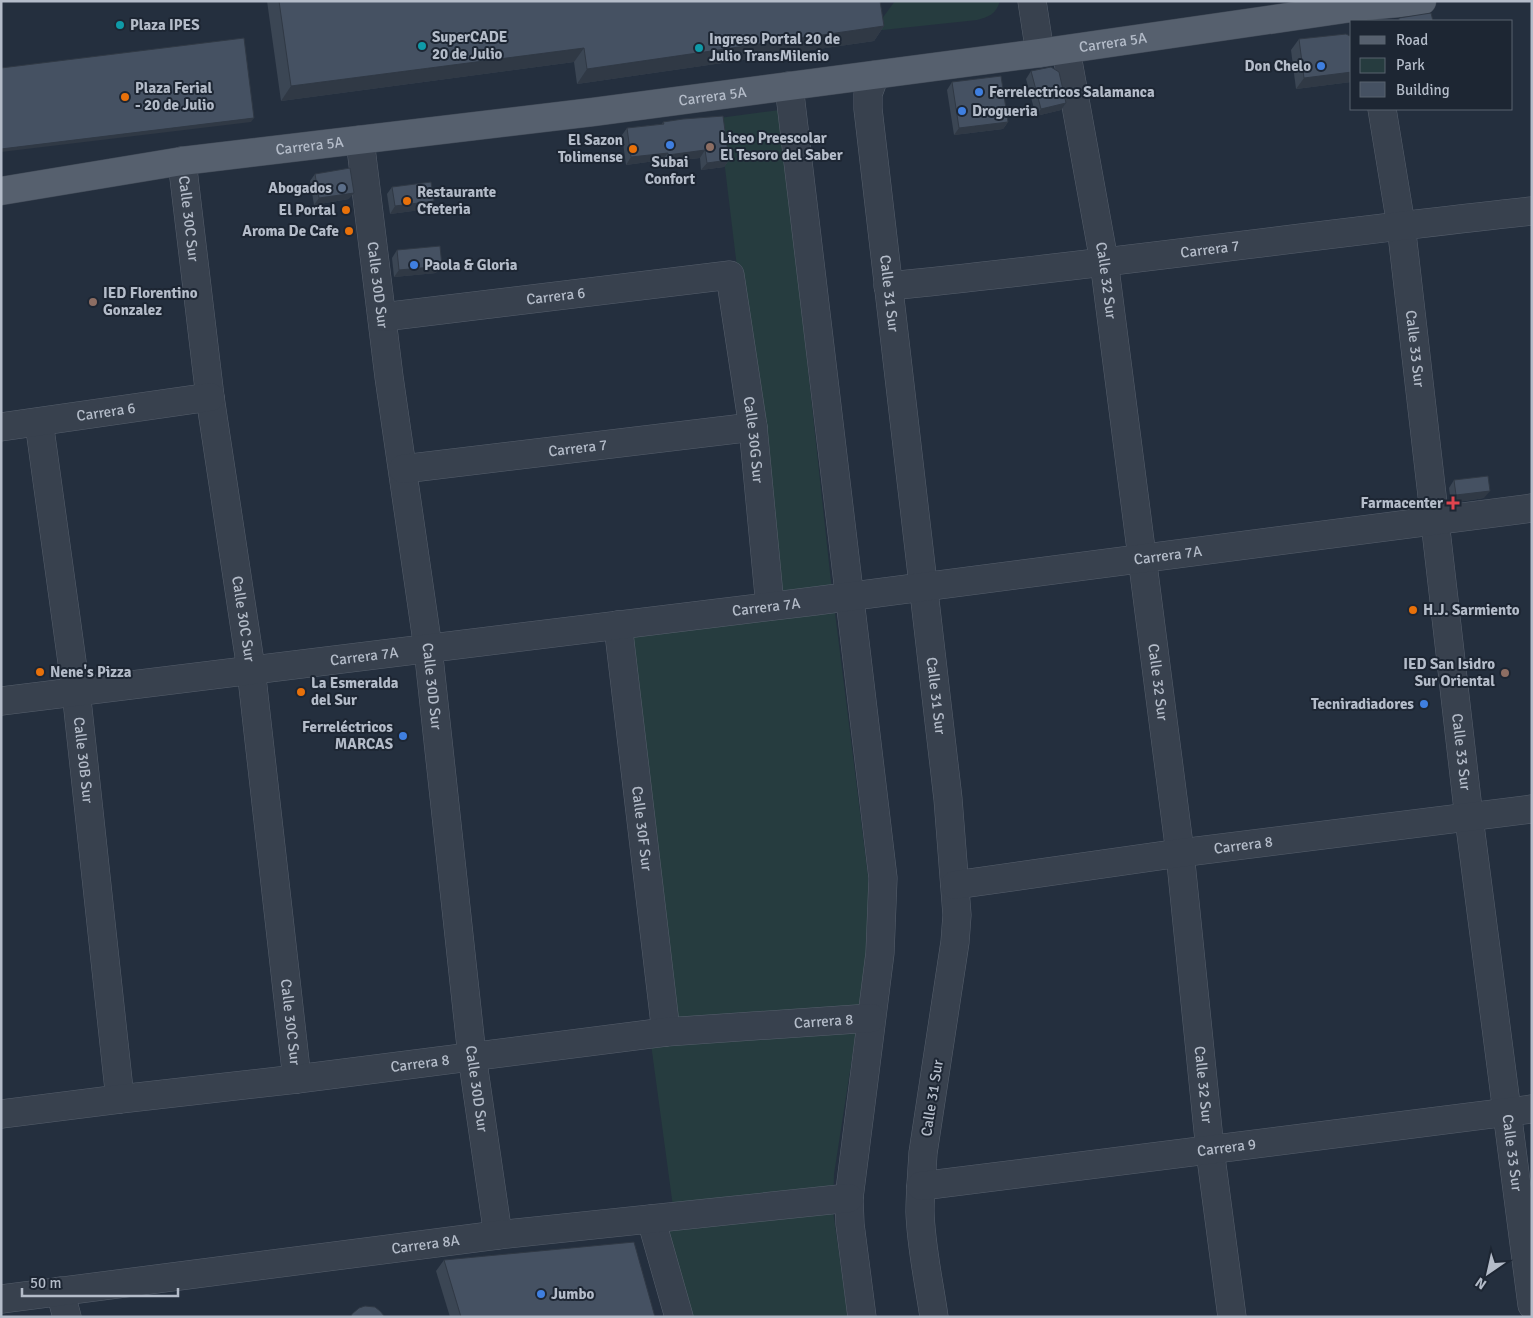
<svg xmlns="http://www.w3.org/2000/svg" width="1533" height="1318" font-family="Signika,sans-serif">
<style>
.green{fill:#263c3f}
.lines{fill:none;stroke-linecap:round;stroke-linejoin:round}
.minor-casing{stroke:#565f6c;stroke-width:29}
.major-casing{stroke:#414a57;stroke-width:29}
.minor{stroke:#38414e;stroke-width:28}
.major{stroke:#56606e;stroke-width:28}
.wall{fill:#3b4654}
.shaded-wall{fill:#303945}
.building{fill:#455162;stroke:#303945}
.culture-dot{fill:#0f9aa8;stroke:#1d2633;stroke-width:2}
.shop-dot{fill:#3f7fe0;stroke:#1d2633;stroke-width:2}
.food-dot{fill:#e8710a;stroke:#1d2633;stroke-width:2}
.education-dot{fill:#8d6e63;stroke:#1d2633;stroke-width:2}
.service-dot{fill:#5c6f8a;stroke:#1d2633;stroke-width:2}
.health-dot{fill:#e0444e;stroke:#1d2633;stroke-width:2}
.labels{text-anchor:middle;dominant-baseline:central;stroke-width:4;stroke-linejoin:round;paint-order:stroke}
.poi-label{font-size:15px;font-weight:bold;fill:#b4bcc9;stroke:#1d2633;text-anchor:start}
.street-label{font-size:15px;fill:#b4bcc9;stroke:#1d2633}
</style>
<rect width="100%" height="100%" fill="#242f3e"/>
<g class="green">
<path d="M 895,1 L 1000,1 C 996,14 989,17 977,20 L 873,31 Z"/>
<path d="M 780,110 L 830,573 L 868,876 L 870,920 L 863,987 L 834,1174 L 833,1211 L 848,1317 L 691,1317 L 665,1231 L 676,1229 L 651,1044 L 673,1041 L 624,636 L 779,616 L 719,118 Z"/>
</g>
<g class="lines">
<defs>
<g id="minor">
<path d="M 1032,1 L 1040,53"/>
<path id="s1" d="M 1066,50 L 1104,261 L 1180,853 L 1210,1150 L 1232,1317"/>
<path id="s2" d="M 875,75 L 868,94 L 868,109 L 948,799 L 957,915 L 955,942 L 923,1153 C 922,1172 920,1192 920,1212 C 921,1247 929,1282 934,1317"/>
<path d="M 789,86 L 883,878 L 880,953 L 849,1198 L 850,1224 L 862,1317"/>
<path id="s3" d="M 1382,109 L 1401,225 L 1469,818 L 1532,1305"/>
<path id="s4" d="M 360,140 L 389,377 L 428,648 L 472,1056 L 498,1235"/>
<path id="s5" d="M 182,161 L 210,397 L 251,669 L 297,1079"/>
<path id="s6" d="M 888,286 C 1103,265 1317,234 1532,211"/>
<path id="s7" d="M 383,317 L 730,275 L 753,427 L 770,606"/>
<path id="s8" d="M 39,422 L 76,691 L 120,1099"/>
<path id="s9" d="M 1,427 L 210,397"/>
<path id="s10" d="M 403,469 L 753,427"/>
<path id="s11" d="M 618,625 L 666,1032"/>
<path id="s12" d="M 1,701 L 815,601 L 1532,508"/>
<path id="s13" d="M 955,885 L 1180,853 L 1532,809"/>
<path id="s14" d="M 1,1114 L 120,1099 L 297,1079 L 666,1032 L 871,1018"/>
<path id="s15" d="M 921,1186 L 1532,1109"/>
<path d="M 651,1219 L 679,1317"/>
<path d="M 60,1291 L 67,1317"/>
<path id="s16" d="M 1,1299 L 498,1235 L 849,1198"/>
</g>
<g id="major">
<path id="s17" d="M 1,191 L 182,161 L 593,112 L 1040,53 L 1365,6 L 1422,1"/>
</g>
</defs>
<use href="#minor" class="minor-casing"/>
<use href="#major" class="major-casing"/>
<use href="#minor" class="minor"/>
<use href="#major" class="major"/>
</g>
<g class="wall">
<path d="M 267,1 L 880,1 L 884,26 L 874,41 L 577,84 L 574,62 L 281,101 Z"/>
<path d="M 1352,37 L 1352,80 L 1351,82 L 1296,89 L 1291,50 L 1299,39 Z"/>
<path d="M 1031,71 L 1066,103 L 1061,110 L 1036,116 L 1026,79 Z"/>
<path d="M 952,82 L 1008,122 L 1003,129 L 954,135 L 947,90 Z"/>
<path d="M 663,122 L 729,160 L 724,167 L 701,170 L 700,158 L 663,162 L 662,160 L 626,165 L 622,135 L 627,128 L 662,124 Z"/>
<path d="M 315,174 L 349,199 L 314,205 L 310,181 Z"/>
<path d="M 392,187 L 434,201 L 428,209 L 390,214 L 387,194 Z"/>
<path d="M 397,250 L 436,273 L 394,277 L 392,258 Z"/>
<path d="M 1454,480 L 1484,498 L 1451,503 L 1449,488 Z"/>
<path d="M 444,1260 L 655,1317 L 450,1317 L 436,1271 Z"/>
</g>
<g class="shaded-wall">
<path d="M 884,26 L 874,41 L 577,84 L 587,69 Z"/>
<path d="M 584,48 L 574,62 L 281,101 L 291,86 Z"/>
<path d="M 1352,72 L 1352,80 L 1351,82 L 1296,89 L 1304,78 Z"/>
<path d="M 1066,103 L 1061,110 L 1036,116 L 1041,109 Z"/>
<path d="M 254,118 L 251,122 L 1,152 L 1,149 Z"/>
<path d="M 1008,122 L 1003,129 L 954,135 L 959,128 Z"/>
<path d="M 705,150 L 700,158 L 663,162 L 668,155 Z"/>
<path d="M 668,153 L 662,160 L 626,165 L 631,157 Z"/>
<path d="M 729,160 L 724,167 L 701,170 L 707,163 Z"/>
<path d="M 354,193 L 349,199 L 314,205 L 319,198 Z"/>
<path d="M 434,201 L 428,209 L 390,214 L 395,206 Z"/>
<path d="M 442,266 L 436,273 L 394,277 L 399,270 Z"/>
<path d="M 1490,491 L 1484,498 L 1451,503 L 1456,495 Z"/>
</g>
<g class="building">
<path d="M 279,1 L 880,1 L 884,26 L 587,69 L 584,48 L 291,86 Z"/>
<path d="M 1431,13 L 1433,21 L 1399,21 L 1399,18 Z"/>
<path d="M 1346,34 L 1352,37 L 1352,72 L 1304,78 L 1299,39 Z"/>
<path d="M 244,38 L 254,118 L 1,149 L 1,68 Z"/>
<path d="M 1051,67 L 1059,72 L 1066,103 L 1041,109 L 1031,71 Z"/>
<path d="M 1001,76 L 1008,122 L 959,128 L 952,82 Z"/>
<path d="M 723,116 L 729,160 L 707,163 L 705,150 L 668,155 L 668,153 L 631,157 L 627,128 L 664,124 L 663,122 L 683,119 Z"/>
<path d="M 350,168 L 354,193 L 319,198 L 315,174 Z"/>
<path d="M 431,182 L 434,201 L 395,206 L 392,187 Z"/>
<path d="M 440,246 L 442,266 L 399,270 L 397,250 Z"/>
<path d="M 1488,476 L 1490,491 L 1456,495 L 1454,480 Z"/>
<path d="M 634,1242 L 655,1317 L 461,1317 L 444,1260 Z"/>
<path d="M 365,1306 L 375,1307 L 380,1311 L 385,1317 L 351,1317 L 352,1314 L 359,1308 Z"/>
</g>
<g class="culture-dot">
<circle cx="120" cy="25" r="5"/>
<circle cx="422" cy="46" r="5"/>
<circle cx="699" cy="48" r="5"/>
</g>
<g class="shop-dot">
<circle cx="1321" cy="66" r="5"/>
<circle cx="979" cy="92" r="5"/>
<circle cx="962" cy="111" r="5"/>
<circle cx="670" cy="145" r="5"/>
<circle cx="414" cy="265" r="5"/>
<circle cx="1424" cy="704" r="5"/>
<circle cx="403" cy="736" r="5"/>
<circle cx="541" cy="1294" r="5"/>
</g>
<g class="food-dot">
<circle cx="125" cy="97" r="5"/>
<circle cx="633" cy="149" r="5"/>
<circle cx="407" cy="201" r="5"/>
<circle cx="346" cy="210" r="5"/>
<circle cx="349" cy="231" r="5"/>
<circle cx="1413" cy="610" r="5"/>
<circle cx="40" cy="672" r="5"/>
<circle cx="301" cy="692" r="5"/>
</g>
<g class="education-dot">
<circle cx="710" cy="147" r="5"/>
<circle cx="93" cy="302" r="5"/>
<circle cx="1505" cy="673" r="5"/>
</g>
<circle class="service-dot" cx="342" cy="188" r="5"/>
<path class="health-dot" d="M1450.5 495.5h5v5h5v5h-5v5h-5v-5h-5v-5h5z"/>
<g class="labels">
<g class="poi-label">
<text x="130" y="25">Plaza IPES</text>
<text x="432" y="37">SuperCADE<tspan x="432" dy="17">20 de Julio</tspan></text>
<text x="709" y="39">Ingreso Portal 20 de<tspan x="709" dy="17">Julio TransMilenio</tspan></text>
<text x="1311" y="66" text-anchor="end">Don Chelo</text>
<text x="135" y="88">Plaza Ferial<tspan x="135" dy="17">- 20 de Julio</tspan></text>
<text x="989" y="92">Ferrelectricos Salamanca</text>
<text x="972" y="111">Drogueria</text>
<text x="720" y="138">Liceo Preescolar<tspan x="720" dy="17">El Tesoro del Saber</tspan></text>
<text x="623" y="140" text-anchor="end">El Sazon<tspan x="623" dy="17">Tolimense</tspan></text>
<text x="670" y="162" text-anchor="middle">Subai<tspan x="670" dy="17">Confort</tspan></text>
<text x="332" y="188" text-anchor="end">Abogados</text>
<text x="417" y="192">Restaurante<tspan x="417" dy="17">Cfeteria</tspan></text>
<text x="336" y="210" text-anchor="end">El Portal</text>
<text x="339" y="231" text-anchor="end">Aroma De Cafe</text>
<text x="424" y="265">Paola &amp; Gloria</text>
<text x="103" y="293">IED Florentino<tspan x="103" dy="17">Gonzalez</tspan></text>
<text x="1443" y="503" text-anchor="end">Farmacenter</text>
<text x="1423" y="610">H.J. Sarmiento</text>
<text x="1495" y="664" text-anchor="end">IED San Isidro<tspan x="1495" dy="17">Sur Oriental</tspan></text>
<text x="50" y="672">Nene's Pizza</text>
<text x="311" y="683">La Esmeralda<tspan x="311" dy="17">del Sur</tspan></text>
<text x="1414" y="704" text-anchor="end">Tecniradiadores</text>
<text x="393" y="727" text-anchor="end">Ferreléctricos<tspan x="393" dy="17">MARCAS</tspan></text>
<text x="551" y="1294">Jumbo</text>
</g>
<g class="street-label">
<text stroke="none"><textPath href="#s17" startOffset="1122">Carrera 5A</textPath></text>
<text stroke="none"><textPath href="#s17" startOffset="718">Carrera 5A</textPath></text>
<text stroke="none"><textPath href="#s17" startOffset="312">Carrera 5A</textPath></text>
<text stroke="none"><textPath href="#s5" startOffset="58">Calle 30C Sur</textPath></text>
<text stroke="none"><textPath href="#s6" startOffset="324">Carrera 7</textPath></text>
<text stroke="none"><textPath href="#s1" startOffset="234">Calle 32 Sur</textPath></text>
<text stroke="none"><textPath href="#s4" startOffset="146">Calle 30D Sur</textPath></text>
<text stroke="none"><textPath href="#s2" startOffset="221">Calle 31 Sur</textPath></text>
<text stroke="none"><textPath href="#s7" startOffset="174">Carrera 6</textPath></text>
<text stroke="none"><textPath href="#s3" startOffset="242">Calle 33 Sur</textPath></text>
<text stroke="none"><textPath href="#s9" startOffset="106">Carrera 6</textPath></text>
<text stroke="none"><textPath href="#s7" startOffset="516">Calle 30G Sur</textPath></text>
<text stroke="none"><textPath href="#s10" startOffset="176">Carrera 7</textPath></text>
<text stroke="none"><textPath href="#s12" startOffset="1176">Carrera 7A</textPath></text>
<text stroke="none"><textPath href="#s12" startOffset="771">Carrera 7A</textPath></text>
<text stroke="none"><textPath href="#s5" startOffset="462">Calle 30C Sur</textPath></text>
<text stroke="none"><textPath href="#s12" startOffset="366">Carrera 7A</textPath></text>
<text stroke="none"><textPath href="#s1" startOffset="639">Calle 32 Sur</textPath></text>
<text stroke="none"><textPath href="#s4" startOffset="551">Calle 30D Sur</textPath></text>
<text stroke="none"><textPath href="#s2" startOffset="626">Calle 31 Sur</textPath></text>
<text stroke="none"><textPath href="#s3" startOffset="648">Calle 33 Sur</textPath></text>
<text stroke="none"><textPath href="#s8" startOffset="341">Calle 30B Sur</textPath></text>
<text stroke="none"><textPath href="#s11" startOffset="205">Calle 30F Sur</textPath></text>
<text stroke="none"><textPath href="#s13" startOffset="291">Carrera 8</textPath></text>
<text stroke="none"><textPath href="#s14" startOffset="828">Carrera 8</textPath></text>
<text stroke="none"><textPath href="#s5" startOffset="868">Calle 30C Sur</textPath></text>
<text stroke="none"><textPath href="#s14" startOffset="422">Carrera 8</textPath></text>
<text stroke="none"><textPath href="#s1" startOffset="1044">Calle 32 Sur</textPath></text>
<text stroke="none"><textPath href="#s4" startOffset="956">Calle 30D Sur</textPath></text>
<text transform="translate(932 1098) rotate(-81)">Calle 31 Sur</text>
<text stroke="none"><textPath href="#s15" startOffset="308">Carrera 9</textPath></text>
<text stroke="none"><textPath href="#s3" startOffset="1052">Calle 33 Sur</textPath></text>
<text stroke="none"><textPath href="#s16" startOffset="428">Carrera 8A</textPath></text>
</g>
</g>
<rect width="1533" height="1318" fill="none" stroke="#b4bcc9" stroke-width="5"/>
<rect x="1350" y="20" width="162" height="90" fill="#1d2633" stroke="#59626f"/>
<rect x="1360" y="36" width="25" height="8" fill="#56606e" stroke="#59626f"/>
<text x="1396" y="45" font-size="15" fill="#b4bcc9">Road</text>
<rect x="1360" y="58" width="25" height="15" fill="#263c3f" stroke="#59626f"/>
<text x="1396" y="70" font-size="15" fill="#b4bcc9">Park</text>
<rect x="1360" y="82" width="25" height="15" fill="#455162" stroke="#59626f"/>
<text x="1396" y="95" font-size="15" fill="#b4bcc9">Building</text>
<g transform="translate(1488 1273) rotate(214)" stroke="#1d2633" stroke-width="4" paint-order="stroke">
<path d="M0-4L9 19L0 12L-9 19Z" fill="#b4bcc9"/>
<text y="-8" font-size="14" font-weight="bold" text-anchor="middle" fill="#b4bcc9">N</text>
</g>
<path d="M22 1288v8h156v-8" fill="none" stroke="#b4bcc9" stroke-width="2.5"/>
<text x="30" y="1288" font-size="15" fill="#b4bcc9" stroke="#1d2633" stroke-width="4" paint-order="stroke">50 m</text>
</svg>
